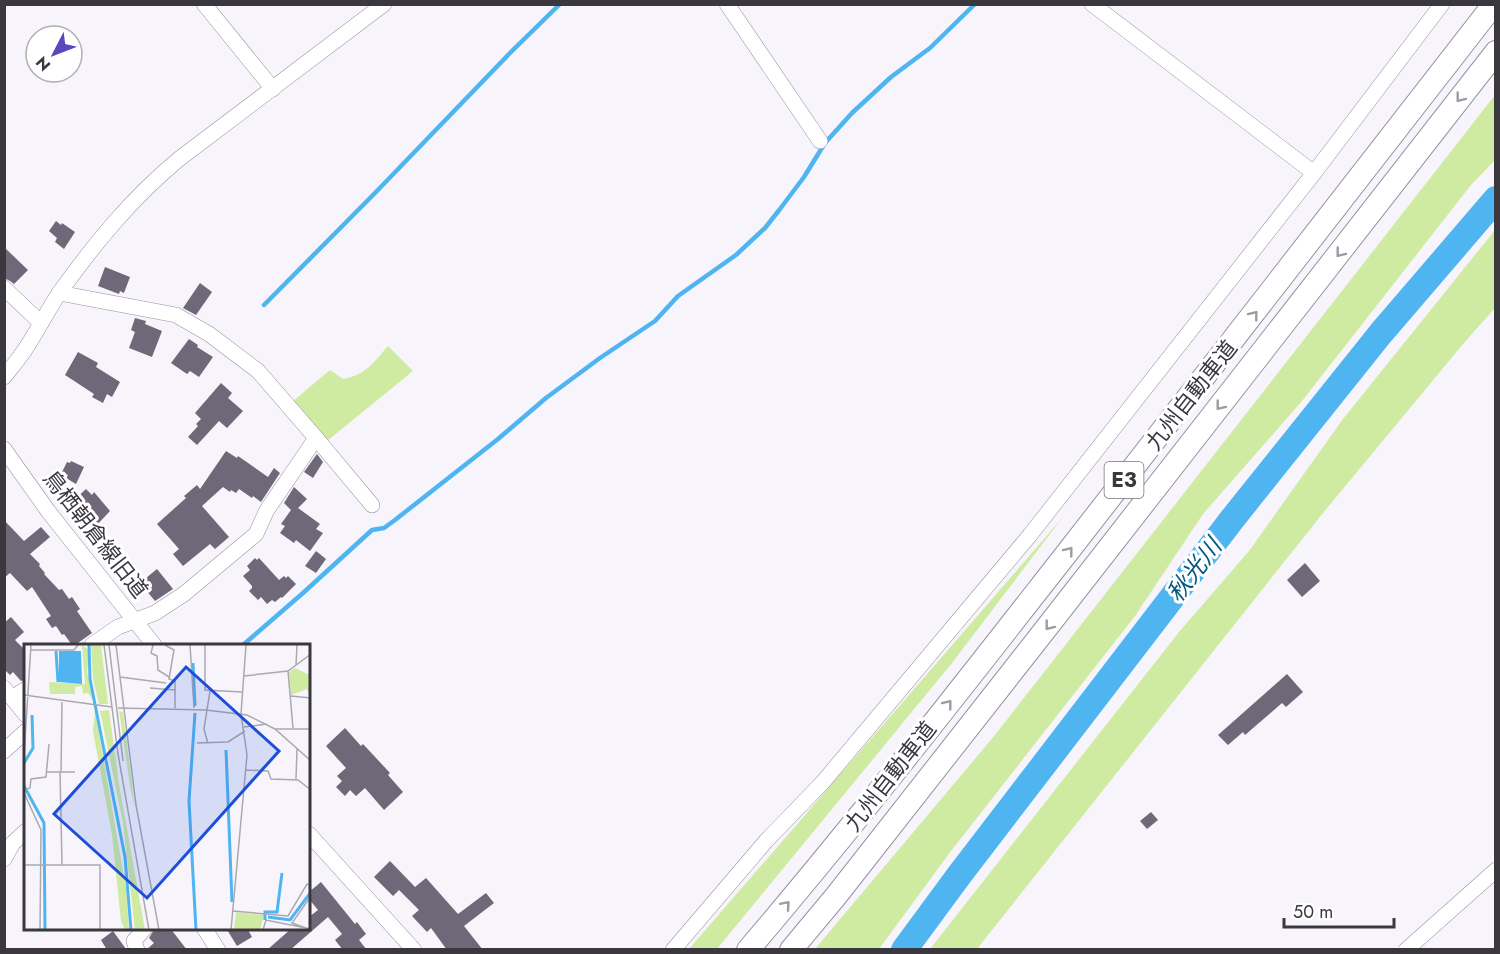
<svg xmlns="http://www.w3.org/2000/svg" width="1500" height="954" font-family="Jost,'Noto Sans JP',sans-serif">
<style>
.green{fill:#cfeba2}
.lines{fill:none;stroke-linecap:round;stroke-linejoin:round}
.stream{stroke:#4fb5f1;stroke-width:4.5}
.river{stroke:#4fb5f1;stroke-width:26}
.building{fill:#6e6879}
.minor-casing{stroke:#9791a3;stroke-width:16}
.highway-casing{stroke:#9791a3;stroke-width:24}
.minor{stroke:#fff;stroke-width:15}
.highway{stroke:#fff;stroke-width:22}
.oneway{stroke:#9c9b9f}
.labels{text-anchor:middle;dominant-baseline:central;stroke-width:6;stroke-linejoin:round;paint-order:stroke}
.shield{fill:#fff;stroke:#757379;stroke-width:1.5}
.shield-label{font-size:21px;font-weight:bold;fill:#3a373f}
.street-label{font-size:22px;fill:#3a373f;stroke:#fff}
.water-label{font-size:24px;font-style:italic;fill:#04587f;stroke:#fff}
.inset-river{fill:none;stroke:#4fb5f1;stroke-width:3}
.inset-road{fill:none;stroke:#aba8b0;stroke-width:1.5}
.view{fill:#1d4ed8;fill-opacity:0.15;stroke:#1d4ed8;stroke-width:3}
.inset-edge{fill:none;stroke:#3a373f;stroke-width:3}
</style>
<rect width="100%" height="100%" fill="#f7f4fc"/>
<g class="green">
<path d="M 1495,95 L 1495,160 L 1471,185 L 1302,401 L 1203,514 L 1135,616 L 951,851 L 879,949 L 815,949 L 995,735 Z"/>
<path d="M 1495,230 L 1495,308 L 1463,344 L 1323,513 L 977,949 L 930,949 L 1179,632 L 1249,551 L 1343,419 Z"/>
<path d="M 388,346 L 413,371 L 327,441 L 292,402 L 330,370 L 343,379 C 366,375 374,362 388,346 Z"/>
<path d="M 1063,517 L 952,663 L 717,949 L 689,949 Z"/>
</g>
<g class="lines">
<g class="stream">
<path d="M 264,305 L 375,193 L 509,54 L 560,4"/>
<path d="M 243,645 L 303,593 L 372,530 L 384,528 L 395,520 L 498,439 L 546,398 L 600,358 L 655,321 L 678,296 L 736,255 L 765,228 L 780,209 L 804,177 L 825,143 L 852,113 L 891,77 L 930,48 L 975,4"/>
</g>
<path class="river" d="M 904,950 L 960,874 L 1233,518 L 1381,333 L 1496,199"/>
</g>
<g class="building">
<path d="M 56,221 L 61,225 L 62,223 L 75,232 L 64,249 L 55,242 L 57,238 L 49,231 Z"/>
<path d="M 4,247 L 28,270 L 14,284 L 10,281 L 4,278 Z"/>
<path d="M 105,267 L 130,277 L 124,293 L 120,291 L 119,294 L 98,286 Z"/>
<path d="M 200,283 L 212,292 L 196,315 L 183,308 Z"/>
<path d="M 135,318 L 146,321 L 145,324 L 162,331 L 152,357 L 129,348 L 135,332 L 131,330 Z"/>
<path d="M 189,339 L 198,345 L 197,347 L 213,357 L 199,377 L 190,371 L 187,374 L 171,363 Z"/>
<path d="M 78,352 L 98,363 L 96,367 L 120,382 L 112,397 L 107,394 L 103,403 L 92,397 L 94,394 L 65,375 Z"/>
<path d="M 221,383 L 232,393 L 228,398 L 243,411 L 227,428 L 219,421 L 197,445 L 188,437 L 198,426 L 196,424 L 201,419 L 195,413 Z"/>
<path d="M 226,451 L 237,458 L 238,456 L 268,477 L 274,468 L 280,473 L 261,502 L 253,496 L 252,498 L 239,489 L 236,493 L 231,490 L 230,492 L 223,487 L 202,506 L 229,537 L 215,549 L 210,544 L 183,566 L 173,554 L 179,549 L 157,524 L 186,498 L 184,496 L 197,485 L 200,489 Z"/>
<path d="M 317,454 L 323,462 L 313,478 L 304,472 Z"/>
<path d="M 71,461 L 84,467 L 76,484 L 66,478 L 68,475 L 62,472 L 67,462 L 70,463 Z"/>
<path d="M 294,487 L 307,499 L 298,508 L 320,524 L 316,529 L 323,533 L 310,551 L 296,540 L 294,543 L 280,533 L 285,526 L 281,524 L 291,510 L 284,503 Z"/>
<path d="M 86,489 L 92,495 L 94,492 L 110,511 L 95,527 L 71,503 Z"/>
<path d="M 4,520 L 24,541 L 41,527 L 50,537 L 30,554 L 40,564 L 39,566 L 45,573 L 44,574 L 59,590 L 62,589 L 69,599 L 72,597 L 80,609 L 77,611 L 92,633 L 75,645 L 72,645 L 64,634 L 62,635 L 56,626 L 52,628 L 46,619 L 51,616 L 32,587 L 27,591 L 10,573 L 4,578 Z"/>
<path d="M 316,551 L 326,559 L 316,573 L 305,566 Z"/>
<path d="M 255,558 L 257,560 L 259,558 L 279,580 L 284,576 L 286,578 L 288,576 L 296,584 L 282,598 L 281,597 L 275,602 L 272,600 L 267,604 L 261,597 L 258,600 L 249,591 L 252,588 L 252,586 L 243,576 L 250,570 L 247,566 Z"/>
<path d="M 1305,563 L 1320,581 L 1302,597 L 1287,580 Z"/>
<path d="M 157,569 L 173,589 L 155,601 L 140,583 Z"/>
<path d="M 11,617 L 24,632 L 15,640 L 26,651 L 26,679 L 21,681 L 13,672 L 10,675 L 4,669 L 4,623 Z"/>
<path d="M 1287,674 L 1303,692 L 1286,707 L 1282,703 L 1245,735 L 1243,732 L 1228,745 L 1218,735 Z"/>
<path d="M 345,728 L 361,746 L 363,744 L 390,773 L 388,775 L 403,792 L 384,810 L 365,788 L 356,796 L 350,790 L 345,796 L 336,787 L 342,781 L 337,776 L 346,768 L 326,746 Z"/>
<path d="M 1151,812 L 1158,820 L 1147,829 L 1140,821 Z"/>
<path d="M 390,861 L 415,887 L 426,878 L 458,914 L 486,893 L 494,903 L 464,926 L 483,950 L 447,950 L 431,928 L 427,932 L 412,916 L 419,910 L 399,890 L 393,896 L 374,877 Z"/>
<path d="M 321,882 L 355,924 L 357,922 L 366,934 L 359,940 L 367,950 L 343,950 L 335,940 L 342,934 L 328,917 L 290,950 L 267,950 L 292,928 L 309,928 L 309,917 L 318,910 L 309,899 L 309,892 Z"/>
<path d="M 155,928 L 170,928 L 187,950 L 146,950 L 154,943 L 149,938 Z"/>
<path d="M 226,928 L 247,928 L 252,937 L 237,946 Z"/>
<path d="M 113,931 L 126,949 L 127,950 L 107,950 L 101,940 Z"/>
</g>
<g class="lines">
<defs>
<g id="minor">
<path d="M 204,4 L 273,89"/>
<path d="M 727,4 L 820,141"/>
<path d="M 1092,4 L 1314,173"/>
<path d="M 4,288 L 41,323"/>
<path d="M 59,293 L 176,315 L 209,334 L 258,371 L 316,438 L 372,505"/>
<path d="M 4,377 C 11,368 18,360 24,351 C 37,332 47,311 60,292 C 95,243 132,198 179,159 L 384,4"/>
<path d="M 4,449 L 48,511 L 154,645"/>
<path d="M 92,645 L 118,627 L 155,613 L 184,594 L 256,534 L 267,510 L 316,438"/>
<path d="M 4,688 L 26,715"/>
<path d="M 12,698 L 26,689"/>
<path d="M 4,751 L 26,731"/>
<path d="M 309,834 L 414,950"/>
<path d="M 4,859 L 13,843 L 26,831"/>
<path d="M 204,928 L 218,950"/>
<path d="M 137,950 L 134,941 L 145,928"/>
<path d="M 673,950 L 766,841 L 823,782 L 1030,535 L 1314,173 L 1442,4"/>
<path d="M 1406,950 L 1496,870"/>
</g>
<g id="highway">
<path d="M 748,950 C 858,821 962,687 1067,553 C 1210,371 1352,188 1494,4"/>
<path d="M 791,950 L 836,896 L 1048,626 L 1496,52"/>
</g>
</defs>
<use href="#minor" class="minor-casing"/>
<use href="#highway" class="highway-casing"/>
<use href="#minor" class="minor"/>
<use href="#highway" class="highway"/>
</g>
<defs><path id="oneway-chevron" d="M-2-3.5L2.5 0L-2 3.5" fill="none" stroke-width="1.6" stroke-linecap="round" stroke-linejoin="round" transform="scale(1.5)"/></defs>
<g class="oneway">
<use href="#oneway-chevron" transform="translate(1460 98) rotate(128)"/>
<use href="#oneway-chevron" transform="translate(1340 253) rotate(128)"/>
<use href="#oneway-chevron" transform="translate(1254 315) rotate(-52)"/>
<use href="#oneway-chevron" transform="translate(1220 406) rotate(128)"/>
<use href="#oneway-chevron" transform="translate(1069 551) rotate(-52)"/>
<use href="#oneway-chevron" transform="translate(1049 626) rotate(128)"/>
<use href="#oneway-chevron" transform="translate(948 704) rotate(-52)"/>
<use href="#oneway-chevron" transform="translate(786 905) rotate(-49)"/>
</g>
<g class="labels">
<rect class="shield" x="1104.5" y="462" width="39" height="36" rx="4.5"/>
<g class="shield-label">
<text x="1124" y="480">E3</text>
</g>
<g class="street-label">
<text transform="translate(1191 395) rotate(-52)">九州自動車道</text>
<text transform="translate(96 534) rotate(52)">鳥栖朝倉線旧道</text>
<text transform="translate(890 776) rotate(-52)">九州自動車道</text>
</g>
<g class="water-label">
<text transform="translate(1194 570) rotate(-53)">秋光川</text>
</g>
</g>
<g transform="translate(24 644)">
<rect width="286" height="286" fill="#f7f4fc"/>
<path d="M 58,1 L 65,6 L 63,28 L 71,59 L 64,49 L 59,50 L 58,42 L 51,43 L 51,50 L 26,50 L 25,38 L 61,40 ZM 67,1 L 77,1 L 84,60 L 75,60 L 69,35 ZM 271,24 L 286,31 L 286,53 L 283,45 L 267,51 L 265,28 ZM 85,66 L 95,140 L 121,286 L 111,286 L 99,179 L 76,67 ZM 71,67 L 102,244 L 105,286 L 101,286 L 97,277 L 88,191 L 69,87 ZM 95,67 L 99,68 L 111,165 L 106,142 ZM 212,268 L 240,271 L 236,286 L 210,286 Z" fill="#cfeba2"/>
<path d="M 35,7 L 57,7 L 58,40 L 35,38 Z" fill="#4fb5f1"/>
<path class="inset-river" d="M 65,1 L 66,35 L 101,213 L 107,286M 32,7 L 34,38M 169,19 L 171,62M 171,69 L 165,157 L 172,286M 202,106 L 208,258M 0,119 L 9,104 L 8,71M 0,142 L 20,179 L 21,286M 244,273 L 266,276 L 287,248M 241,276 L 241,268 L 253,268 L 258,229"/>
<path class="inset-road" d="M 80,1 L 94,110 L 125,286M 85,1 L 99,117M 92,1 L 112,161 L 135,286M 129,1 L 127,9 L 133,12 L 134,26 L 145,33M 141,1 L 150,6 L 145,35 L 151,37 L 151,64M 166,1 L 170,64M 181,1 L 181,46 L 218,48M 7,6 L 50,6 L 54,1M 272,21 L 273,1M 264,27 L 269,84M 220,32 L 264,27 L 287,10M 96,33 L 142,39M 126,44 L 151,46M 0,51 L 88,63M 267,52 L 287,54M 94,64 L 182,66 L 223,71 L 251,85 L 287,117M 220,83 L 243,80M 251,85 L 287,85M 173,99 L 204,98 L 221,87M 184,100 L 180,85 L 186,47M 0,111 L 7,1M 222,126 L 244,127 L 247,135 L 274,136 L 287,146M 23,128 L 51,128M 36,128 L 38,221M 37,128 L 38,58M 272,135 L 273,105M 0,146 L 6,144 L 7,135 L 22,133 L 25,100M 0,149 L 17,186 L 16,286M 0,221 L 76,221 L 76,286M 287,252 L 268,279 L 285,285 L 287,281M 209,267 L 264,272 L 283,240 L 287,241M 207,286 L 223,111 L 217,70 L 222,1M 239,286 L 242,276 L 287,285"/>
<path class="view" d="M 162,23 L 255,107 L 123,254 L 30,170 Z"/>
<rect width="286" height="286" class="inset-edge"/>
</g>
<rect width="1500" height="954" fill="none" stroke="#3a373f" stroke-width="12"/>
<g transform="translate(54 54) rotate(228)"><circle r="28" fill="#ffffff" stroke="#b0afb2" stroke-width="1.5"/>
<path d="M0-4.5L10 22L0 15L-10 22Z" fill="#5648bf"/>
<text y="-9" font-size="16" font-weight="bold" text-anchor="middle" fill="#3a373f">N</text>
</g>
<path d="M1284 918v9h110v-9" fill="none" stroke="#3a373f" stroke-width="3"/>
<text x="1293" y="918" font-size="18" fill="#3a373f" stroke="#ffffff" stroke-width="4.5" paint-order="stroke">50 m</text>
</svg>
